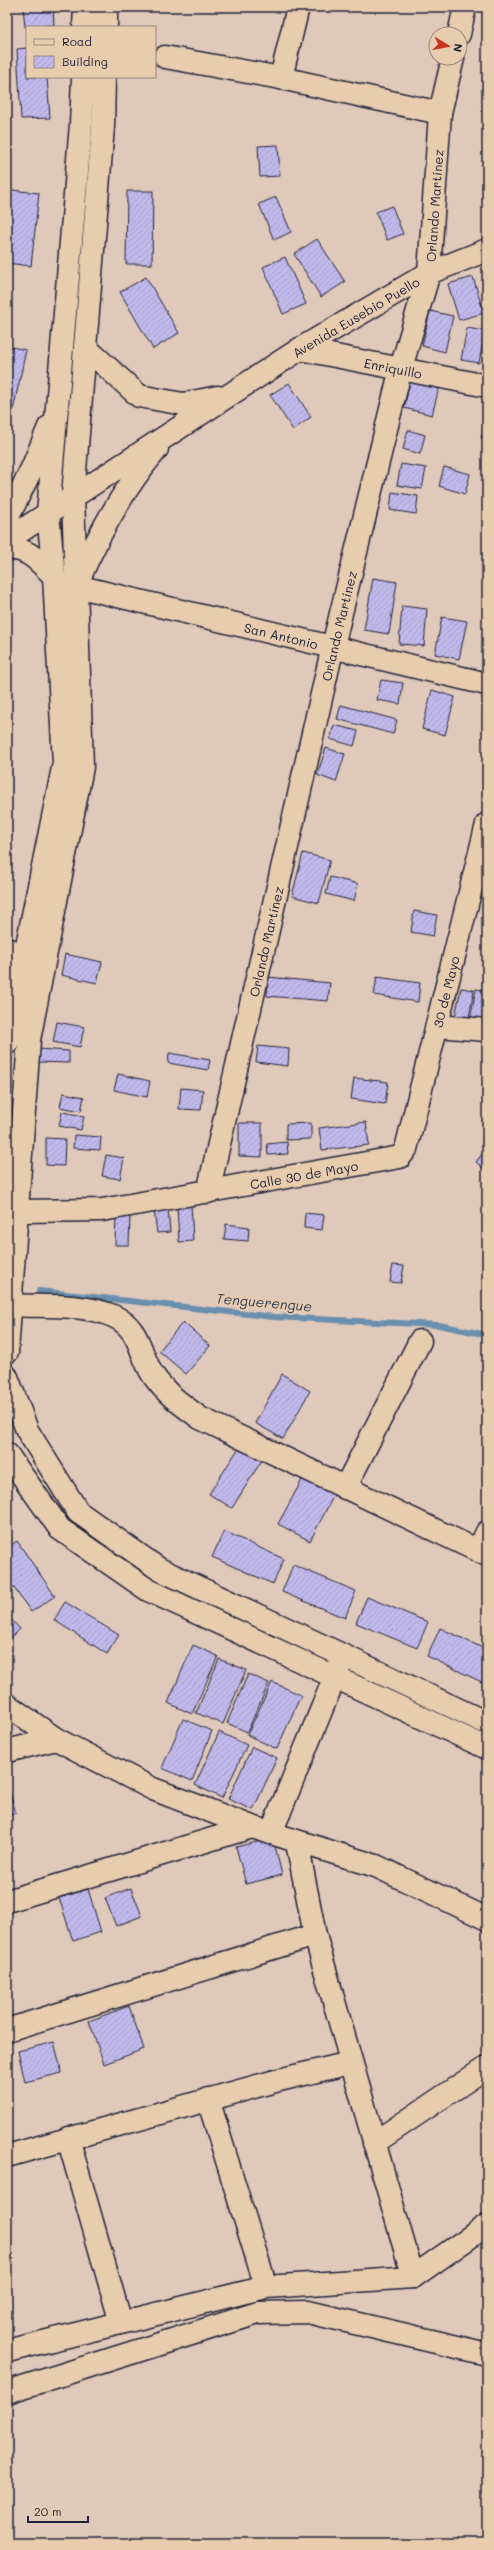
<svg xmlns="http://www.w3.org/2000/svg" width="494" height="2550" font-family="Mali,sans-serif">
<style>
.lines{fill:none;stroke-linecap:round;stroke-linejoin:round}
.stream{stroke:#698fad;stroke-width:6}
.building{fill:url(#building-hatch);stroke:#22223b}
.minor-casing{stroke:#22223b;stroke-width:25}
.major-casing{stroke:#22223b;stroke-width:25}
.minor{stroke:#e7cdae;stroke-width:22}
.major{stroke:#e7cdae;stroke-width:22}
.labels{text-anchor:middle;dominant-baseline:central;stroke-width:3.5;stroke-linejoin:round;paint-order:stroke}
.street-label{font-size:13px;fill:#22223b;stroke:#e7cdae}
.water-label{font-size:14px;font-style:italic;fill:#343d58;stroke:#e7cdae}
</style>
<defs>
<pattern id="building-hatch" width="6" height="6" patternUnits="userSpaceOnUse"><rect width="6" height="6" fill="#c1b9eb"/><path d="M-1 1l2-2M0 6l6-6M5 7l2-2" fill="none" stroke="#a69fca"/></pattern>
</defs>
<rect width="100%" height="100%" fill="#dfc9ba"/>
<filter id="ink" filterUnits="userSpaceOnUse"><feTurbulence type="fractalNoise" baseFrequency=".025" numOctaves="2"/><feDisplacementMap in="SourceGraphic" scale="8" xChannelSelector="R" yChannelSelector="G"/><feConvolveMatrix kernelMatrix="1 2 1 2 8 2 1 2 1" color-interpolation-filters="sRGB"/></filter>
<g filter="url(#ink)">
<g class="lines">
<path class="stream" d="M 39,1291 L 274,1317 L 439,1325 L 487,1335"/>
</g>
<g class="building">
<path d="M 23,7 L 53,7 L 54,25 L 25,27 Z"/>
<path d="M 27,48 L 27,77 L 47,77 L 50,118 L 21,119 L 17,49 Z"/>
<path d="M 278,145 L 280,176 L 260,177 L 258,146 Z"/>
<path d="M 11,190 L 39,193 L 31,266 L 7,263 L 7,223 Z"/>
<path d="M 127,191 L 153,191 L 152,264 L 126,264 Z"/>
<path d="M 276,197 L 291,232 L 274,240 L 259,204 Z"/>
<path d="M 392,206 L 403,234 L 387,240 L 376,212 Z"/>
<path d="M 317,239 L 345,282 L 321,297 L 294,254 Z"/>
<path d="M 285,257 L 306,304 L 283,314 L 263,267 Z"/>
<path d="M 146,277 L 179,333 L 153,349 L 120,292 Z"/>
<path d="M 473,277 L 484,313 L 459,320 L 448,284 Z"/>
<path d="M 430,311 L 453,316 L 445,352 L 422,346 Z"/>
<path d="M 467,328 L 485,331 L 479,363 L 461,360 Z"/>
<path d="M 7,346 L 26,350 L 11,420 L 7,419 Z"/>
<path d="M 410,382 L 439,388 L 432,415 L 404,408 Z"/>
<path d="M 289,383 L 311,417 L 293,430 L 270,395 Z"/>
<path d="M 487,416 L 487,440 L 481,438 Z"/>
<path d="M 408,430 L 425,435 L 420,454 L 403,449 Z"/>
<path d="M 401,464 L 426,468 L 422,489 L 397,485 Z"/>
<path d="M 444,467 L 470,474 L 465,494 L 439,486 Z"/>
<path d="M 392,492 L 418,496 L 416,514 L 390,510 Z"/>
<path d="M 373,578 L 397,582 L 389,634 L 364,630 Z"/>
<path d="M 402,606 L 427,609 L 424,646 L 399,644 Z"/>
<path d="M 442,617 L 467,621 L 459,659 L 435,654 Z"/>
<path d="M 487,641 L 487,662 L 485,662 Z"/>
<path d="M 381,680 L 403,683 L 400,704 L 377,700 Z"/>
<path d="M 432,690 L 455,697 L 445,735 L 422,729 Z"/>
<path d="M 341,705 L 397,720 L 393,734 L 337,719 Z"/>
<path d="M 334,725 L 358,731 L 354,746 L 330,739 Z"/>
<path d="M 326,748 L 345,754 L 336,782 L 317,775 Z"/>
<path d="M 303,853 L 330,860 L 319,903 L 292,896 Z"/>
<path d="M 487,876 L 487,892 L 483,891 Z"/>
<path d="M 330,877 L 358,884 L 354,901 L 326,894 Z"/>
<path d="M 414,911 L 437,915 L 433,936 L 411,932 Z"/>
<path d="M 65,954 L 102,962 L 97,983 L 61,975 Z"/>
<path d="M 268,977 L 330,983 L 328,1001 L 267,996 Z"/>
<path d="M 377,977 L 420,983 L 418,1002 L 374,995 Z"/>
<path d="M 461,988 L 474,990 L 468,1023 L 454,1021 Z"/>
<path d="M 476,989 L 487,991 L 487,1023 L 470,1020 Z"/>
<path d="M 57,1022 L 84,1027 L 80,1047 L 53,1042 Z"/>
<path d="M 258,1046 L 289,1049 L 288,1066 L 256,1062 Z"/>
<path d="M 38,1049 L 69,1051 L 69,1063 L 37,1062 Z"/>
<path d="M 169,1053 L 210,1060 L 208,1070 L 168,1063 Z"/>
<path d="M 118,1074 L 150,1081 L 147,1097 L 114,1090 Z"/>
<path d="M 354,1078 L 388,1082 L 385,1104 L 351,1099 Z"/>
<path d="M 181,1088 L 203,1090 L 201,1110 L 179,1109 Z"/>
<path d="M 63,1093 L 84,1097 L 81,1111 L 60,1107 Z"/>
<path d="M 62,1112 L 84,1116 L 81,1130 L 59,1126 Z"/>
<path d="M 366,1122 L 369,1145 L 322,1150 L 319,1128 Z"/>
<path d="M 239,1123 L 262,1123 L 262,1157 L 239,1156 Z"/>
<path d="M 311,1123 L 311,1139 L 286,1140 L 286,1124 Z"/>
<path d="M 74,1135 L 101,1137 L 100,1150 L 73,1148 Z"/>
<path d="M 46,1138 L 65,1139 L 64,1166 L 46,1165 Z"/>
<path d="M 287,1142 L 288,1154 L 268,1155 L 267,1144 Z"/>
<path d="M 486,1149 L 487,1150 L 487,1171 L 476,1162 Z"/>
<path d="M 106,1155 L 124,1158 L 120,1179 L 102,1176 Z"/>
<path d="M 191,1204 L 193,1241 L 179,1242 L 177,1205 Z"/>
<path d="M 168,1209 L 170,1232 L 157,1233 L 154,1210 Z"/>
<path d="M 305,1213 L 324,1215 L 322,1230 L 304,1228 Z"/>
<path d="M 116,1216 L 130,1217 L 129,1245 L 115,1245 Z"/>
<path d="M 226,1224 L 249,1227 L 248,1241 L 224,1239 Z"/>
<path d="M 393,1265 L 404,1266 L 401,1283 L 390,1282 Z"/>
<path d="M 183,1322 L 210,1346 L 186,1374 L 159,1351 Z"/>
<path d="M 282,1374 L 310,1391 L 283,1439 L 255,1423 Z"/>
<path d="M 240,1446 L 262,1460 L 232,1508 L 209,1494 Z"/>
<path d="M 303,1478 L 334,1495 L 310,1541 L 278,1524 Z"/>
<path d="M 224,1531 L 284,1559 L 273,1584 L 212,1557 Z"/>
<path d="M 17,1541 L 55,1596 L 31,1612 L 7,1578 L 7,1548 Z"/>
<path d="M 293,1565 L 356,1591 L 345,1618 L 282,1592 Z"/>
<path d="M 367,1597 L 428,1622 L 417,1648 L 356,1623 Z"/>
<path d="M 65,1602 L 119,1635 L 107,1654 L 54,1620 Z"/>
<path d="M 7,1615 L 20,1629 L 7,1642 Z"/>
<path d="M 440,1628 L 487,1650 L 486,1684 L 427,1656 Z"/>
<path d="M 193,1645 L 218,1656 L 192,1714 L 168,1703 Z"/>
<path d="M 219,1659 L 246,1670 L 223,1724 L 196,1713 Z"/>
<path d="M 248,1674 L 269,1683 L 247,1732 L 227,1723 Z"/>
<path d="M 272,1682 L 301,1695 L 277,1749 L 247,1735 Z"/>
<path d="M 183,1719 L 212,1731 L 192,1781 L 162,1768 Z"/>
<path d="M 219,1732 L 247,1745 L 222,1798 L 195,1785 Z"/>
<path d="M 252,1747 L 277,1758 L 253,1810 L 228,1799 Z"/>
<path d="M 7,1783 L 16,1813 L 7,1816 Z"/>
<path d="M 273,1838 L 282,1875 L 246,1884 L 236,1847 Z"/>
<path d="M 131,1888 L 142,1916 L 116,1926 L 105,1898 Z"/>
<path d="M 88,1889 L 101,1932 L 73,1941 L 59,1898 Z"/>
<path d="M 129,2006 L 144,2049 L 104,2064 L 89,2021 Z"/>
<path d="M 54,2042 L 62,2073 L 25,2082 L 18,2051 Z"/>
</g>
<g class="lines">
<defs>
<g id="minor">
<path d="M 459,34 L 465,7"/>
<path d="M 165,57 L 281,78 L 440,113"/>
<path d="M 281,78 L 298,7"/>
<path id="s1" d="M 300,349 L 487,386"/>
<path id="s2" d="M 76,586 L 487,684"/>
<path d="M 7,949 L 24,955"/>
<path d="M 437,1026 L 487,1030"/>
<path id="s3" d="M 208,1192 L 333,646 L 401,368 L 429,273 L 440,113 L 453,58"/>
<path id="s4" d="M 17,1211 L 102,1210 L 400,1157 L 406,1149 L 487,824"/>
<path d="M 10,1305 C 43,1307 82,1303 113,1316 C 141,1328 139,1354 153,1375 C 165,1393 182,1405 200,1418 L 487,1555"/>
<path d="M 345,1488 L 420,1341"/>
<path d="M 478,1550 L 487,1532"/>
<path d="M 7,1705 L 56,1739 L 153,1789 L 252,1827 L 376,1866 L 487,1919"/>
<path d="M 7,1751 L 56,1739"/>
<path d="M 271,1833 L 343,1657"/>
<path d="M 7,1901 L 252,1827"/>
<path d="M 315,1935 L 413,2277"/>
<path d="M 7,2030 L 315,1935 L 297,1843"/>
<path d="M 208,2099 L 266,2287"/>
<path d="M 68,2138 L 121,2323"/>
<path d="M 374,2143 L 487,2067"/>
<path d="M 7,2156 L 279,2080 L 350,2063"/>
<path d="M 7,2351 L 266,2287 L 413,2277 L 487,2225"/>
<path d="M 7,2392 L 258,2313 L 308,2312 L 487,2354"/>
</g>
<g id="major">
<path d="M 84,27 L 85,7"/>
<path d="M 106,27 L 106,7"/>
<path d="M 85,347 L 139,396 L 183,404 L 218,397"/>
<path d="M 7,519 L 33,466 L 49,427"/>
<path id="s5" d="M 7,540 L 300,349 L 429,273 L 487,250"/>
<path d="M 7,549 C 27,546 40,563 54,576"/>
<path d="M 78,581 C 99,533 123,489 157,449"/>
<path d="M 7,1043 L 64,763 L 54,576 L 48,513 L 81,124 L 83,77"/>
<path d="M 7,1352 L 29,1040 L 82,767 L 73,495 L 103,127 L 104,77"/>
<path d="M 7,1377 L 27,1430 L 78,1512 L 159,1569 L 487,1723"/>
<path d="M 7,1454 L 60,1529 L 148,1590 L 487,1748"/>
</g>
</defs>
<use href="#minor" class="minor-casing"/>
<use href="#major" class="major-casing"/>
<use href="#minor" class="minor"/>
<use href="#major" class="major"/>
</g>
</g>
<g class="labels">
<g class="street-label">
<text stroke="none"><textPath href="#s3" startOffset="1013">Orlando Martínez</textPath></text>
<text stroke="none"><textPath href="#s5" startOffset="414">Avenida Eusebio Puello</textPath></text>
<text stroke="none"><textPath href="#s1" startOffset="95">Enriquillo</textPath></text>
<text stroke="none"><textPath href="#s3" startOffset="581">Orlando Martínez</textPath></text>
<text stroke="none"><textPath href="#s2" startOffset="211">San Antonio</textPath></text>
<text stroke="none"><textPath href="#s3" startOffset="257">Orlando Martínez</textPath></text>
<text stroke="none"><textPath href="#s4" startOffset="560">30 de Mayo</textPath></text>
<text stroke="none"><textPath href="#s4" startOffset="290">Calle 30 de Mayo</textPath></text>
</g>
<g class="water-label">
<text transform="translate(264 1302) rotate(5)">Tenguerengue</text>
</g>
</g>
<rect width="494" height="2550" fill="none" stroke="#e7cdae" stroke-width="24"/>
<rect x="12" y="12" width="470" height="2526" fill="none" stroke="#22223b" stroke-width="1.5" filter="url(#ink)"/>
<rect x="26" y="26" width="130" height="52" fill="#e7cdae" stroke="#988980"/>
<rect x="34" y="39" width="20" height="6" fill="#e7cdae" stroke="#988980"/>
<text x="62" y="46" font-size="12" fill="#22223b">Road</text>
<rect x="34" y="56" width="20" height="12" fill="url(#building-hatch)" stroke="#988980"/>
<text x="62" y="66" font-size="12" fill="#22223b">Building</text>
<g transform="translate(448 46) rotate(100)"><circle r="19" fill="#e7cdae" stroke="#988980"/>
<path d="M0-3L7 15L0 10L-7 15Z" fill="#c8321e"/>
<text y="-6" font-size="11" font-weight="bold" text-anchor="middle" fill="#22223b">N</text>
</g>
<path d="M28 2516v6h60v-6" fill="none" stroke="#22223b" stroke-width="2"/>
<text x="34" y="2516" font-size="12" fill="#22223b" stroke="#e7cdae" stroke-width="3" paint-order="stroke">20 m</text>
</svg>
